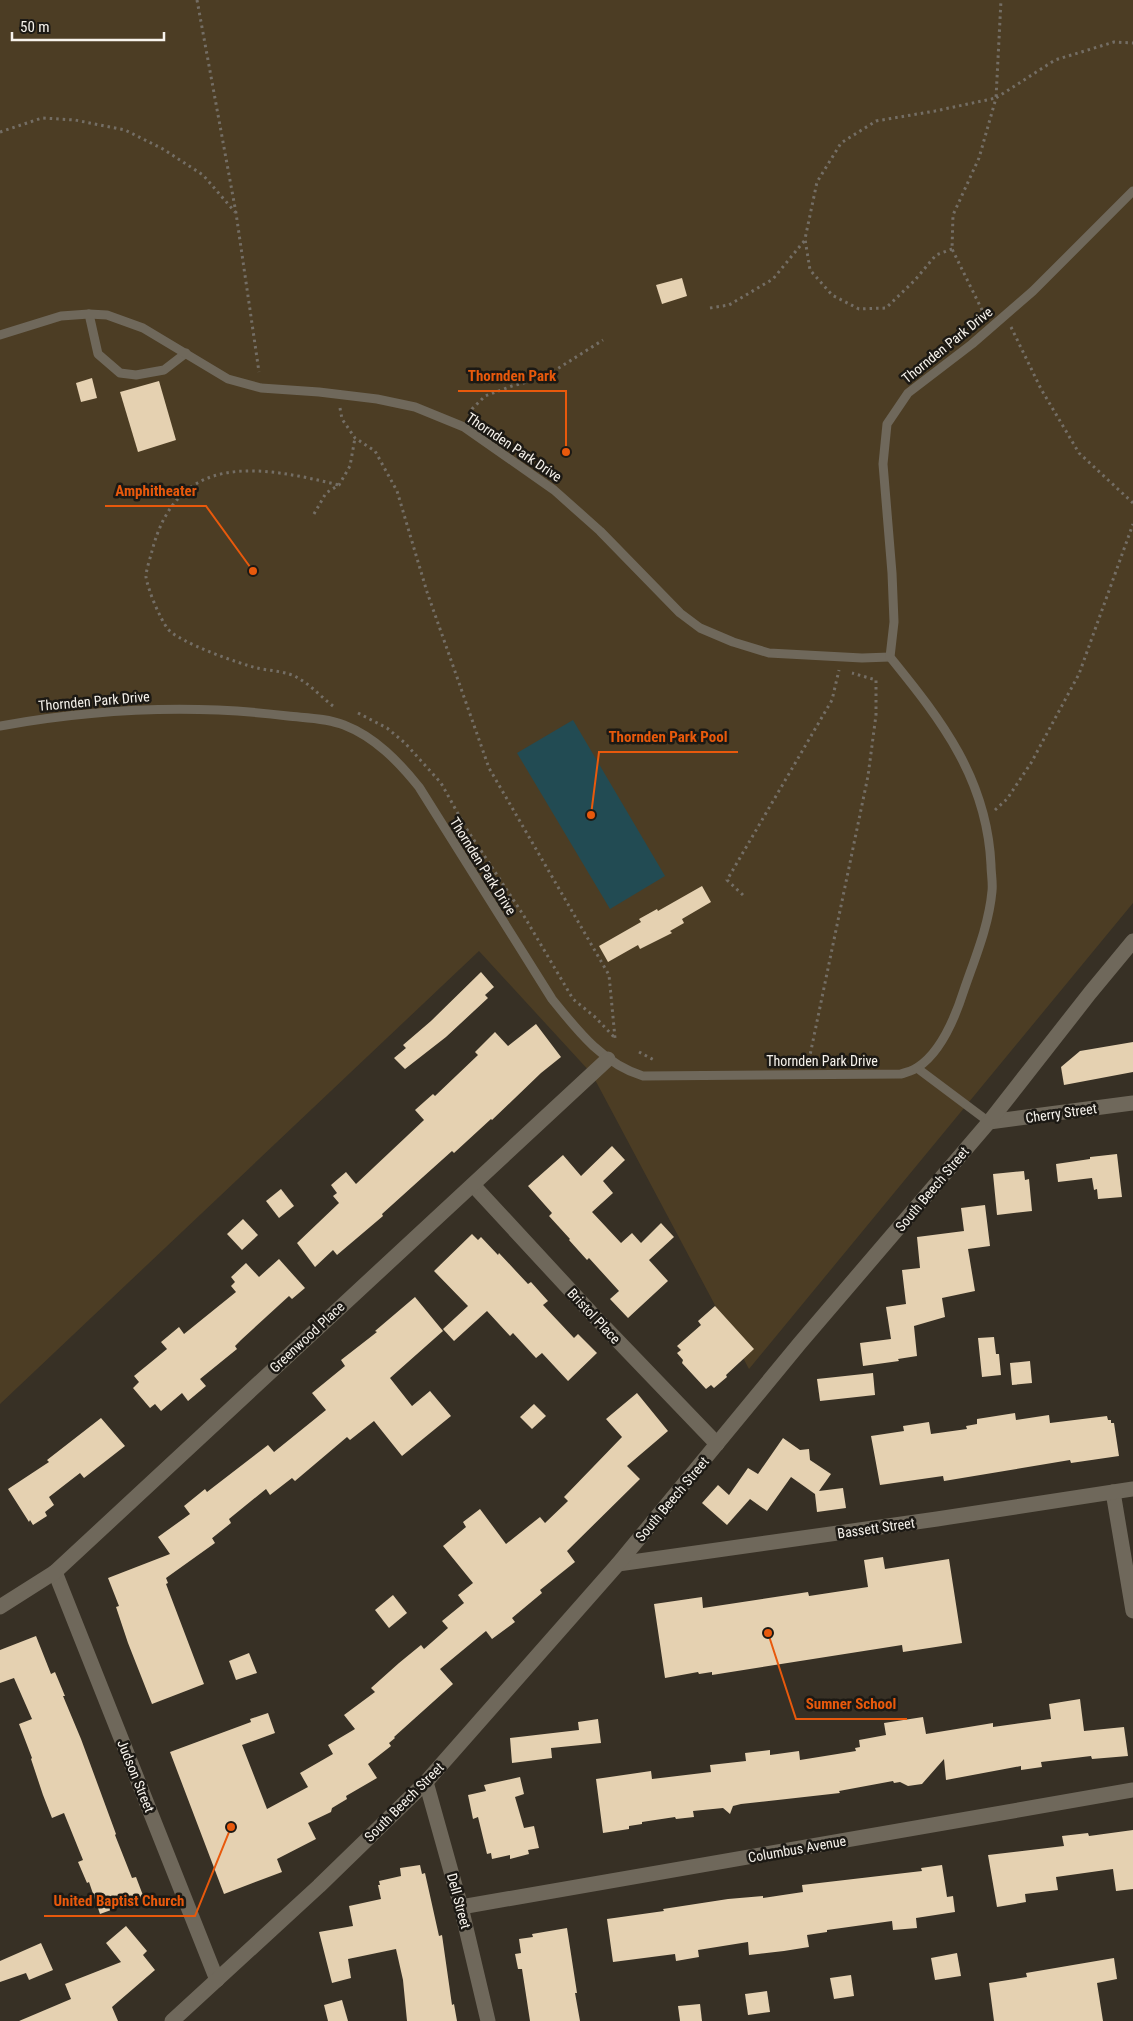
<svg xmlns="http://www.w3.org/2000/svg" width="1133" height="2021" font-family="'Roboto Condensed',sans-serif">
<style>
.green{fill:#4c3d24}
.water{fill:#224b53}
.building{fill:#e5d1b1}
.lines{fill:none;stroke-linecap:round;stroke-linejoin:round}
.path{stroke:#746e65;stroke-width:3;stroke-dasharray:2.5 4;stroke-linecap:butt}
.lane{stroke:#6f685b;stroke-width:9}
.street{stroke:#6f685b;stroke-width:15}
.labels{text-anchor:middle;dominant-baseline:central;stroke-width:5;stroke-linejoin:round;paint-order:stroke}
.street-label{font-size:14px;fill:#f7f3ec;stroke:#1c1914}
.leader{fill:none;stroke:#e8590c;stroke-width:2}
.callout-dot{fill:#e8590c;stroke:#1c1914;stroke-width:2}
.callout-label{font-size:15px;text-anchor:middle;font-weight:bold;fill:#e8590c;stroke:#1c1914;stroke-width:5;stroke-linejoin:round;paint-order:stroke}
</style>
<rect width="100%" height="100%" fill="#373025"/>
<path class="green" d="M 0,0 L 1133,0 L 1133,903 L 749,1369 L 592,1074 L 479,951 L 0,1404 Z"/>
<path class="water" d="M 573,720 L 665,876 L 610,909 L 517,753 Z"/>
<g class="building">
<path d="M 682,278 L 687,296 L 662,304 L 656,285 Z"/>
<path d="M 92,378 L 97,398 L 81,402 L 76,383 Z"/>
<path d="M 159,381 L 176,440 L 138,452 L 120,392 Z"/>
<path d="M 702,886 L 711,902 L 682,919 L 684,923 L 670,931 L 672,933 L 640,949 L 638,945 L 608,962 L 599,946 L 641,922 L 639,919 L 657,909 L 658,911 Z"/>
<path d="M 481,972 L 494,987 L 485,995 L 488,998 L 446,1037 L 405,1069 L 394,1058 L 406,1048 L 403,1045 L 431,1021 Z"/>
<path d="M 536,1024 L 561,1057 L 541,1073 L 492,1120 L 491,1119 L 454,1153 L 452,1151 L 423,1177 L 382,1214 L 383,1216 L 337,1255 L 333,1250 L 315,1267 L 297,1243 L 339,1203 L 333,1196 L 337,1193 L 331,1185 L 346,1172 L 356,1184 L 424,1120 L 415,1110 L 433,1094 L 435,1096 L 478,1055 L 475,1052 L 495,1032 L 508,1046 Z"/>
<path d="M 1133,1042 L 1133,1072 L 1064,1085 L 1061,1067 L 1080,1051 Z"/>
<path d="M 612,1146 L 625,1160 L 603,1181 L 613,1193 L 592,1212 L 621,1243 L 632,1233 L 641,1243 L 661,1223 L 674,1237 L 649,1260 L 668,1281 L 628,1318 L 610,1299 L 619,1291 L 589,1258 L 587,1260 L 569,1240 L 570,1239 L 549,1216 L 552,1213 L 528,1186 L 563,1155 L 581,1176 Z"/>
<path d="M 1117,1154 L 1122,1197 L 1098,1199 L 1097,1189 L 1094,1190 L 1092,1178 L 1058,1182 L 1056,1164 L 1090,1159 L 1090,1157 Z"/>
<path d="M 1024,1171 L 1025,1180 L 1029,1179 L 1032,1211 L 997,1215 L 993,1174 Z"/>
<path d="M 281,1189 L 294,1206 L 279,1218 L 266,1201 Z"/>
<path d="M 985,1205 L 990,1246 L 968,1249 L 975,1291 L 942,1298 L 945,1317 L 914,1326 L 917,1356 L 898,1359 L 899,1361 L 863,1366 L 860,1343 L 891,1339 L 886,1307 L 906,1304 L 902,1270 L 920,1268 L 917,1237 L 964,1231 L 961,1208 Z"/>
<path d="M 243,1219 L 258,1235 L 242,1250 L 227,1234 Z"/>
<path d="M 472,1234 L 478,1240 L 481,1237 L 498,1255 L 499,1253 L 528,1284 L 531,1282 L 548,1301 L 543,1305 L 574,1338 L 578,1334 L 597,1353 L 568,1381 L 542,1353 L 536,1358 L 513,1333 L 510,1336 L 487,1311 L 454,1341 L 443,1329 L 468,1306 L 434,1271 Z"/>
<path d="M 279,1259 L 305,1288 L 292,1299 L 289,1296 L 241,1340 L 235,1346 L 237,1349 L 200,1379 L 206,1386 L 188,1401 L 182,1393 L 161,1411 L 155,1404 L 150,1408 L 133,1388 L 139,1382 L 134,1376 L 167,1349 L 161,1342 L 179,1327 L 184,1334 L 236,1292 L 231,1286 L 235,1282 L 231,1277 L 246,1263 L 259,1277 Z"/>
<path d="M 415,1297 L 443,1331 L 390,1378 L 412,1406 L 430,1391 L 451,1416 L 402,1456 L 374,1421 L 350,1440 L 347,1437 L 295,1481 L 292,1478 L 270,1495 L 266,1489 L 229,1519 L 231,1523 L 211,1539 L 212,1538 L 215,1543 L 166,1578 L 168,1583 L 166,1584 L 204,1684 L 152,1704 L 128,1643 L 116,1607 L 119,1606 L 108,1578 L 170,1554 L 158,1537 L 190,1514 L 184,1506 L 205,1489 L 207,1492 L 268,1445 L 274,1452 L 326,1410 L 312,1393 L 345,1366 L 341,1360 L 377,1332 L 375,1331 Z"/>
<path d="M 715,1306 L 754,1349 L 726,1375 L 727,1377 L 714,1388 L 711,1385 L 706,1389 L 682,1363 L 683,1360 L 677,1353 L 681,1350 L 677,1346 L 701,1325 L 698,1321 Z"/>
<path d="M 994,1337 L 996,1354 L 999,1354 L 1001,1375 L 982,1377 L 978,1338 Z"/>
<path d="M 1030,1361 L 1032,1383 L 1012,1385 L 1010,1363 Z"/>
<path d="M 873,1373 L 875,1395 L 820,1401 L 817,1379 Z"/>
<path d="M 637,1393 L 668,1431 L 627,1466 L 640,1479 L 567,1551 L 575,1562 L 540,1590 L 542,1593 L 512,1618 L 515,1622 L 492,1639 L 486,1631 L 440,1669 L 453,1684 L 394,1737 L 395,1738 L 389,1743 L 391,1746 L 368,1764 L 377,1778 L 346,1796 L 347,1799 L 332,1808 L 331,1812 L 308,1823 L 316,1839 L 277,1859 L 282,1872 L 224,1894 L 170,1752 L 251,1722 L 250,1719 L 268,1713 L 275,1733 L 242,1745 L 267,1809 L 308,1787 L 300,1773 L 333,1754 L 328,1745 L 355,1729 L 344,1715 L 375,1692 L 371,1688 L 399,1663 L 421,1645 L 424,1649 L 448,1628 L 442,1621 L 464,1603 L 458,1595 L 473,1583 L 443,1546 L 466,1527 L 463,1522 L 480,1509 L 506,1544 L 540,1517 L 545,1523 L 568,1501 L 564,1497 L 622,1437 L 606,1419 Z"/>
<path d="M 534,1404 L 546,1416 L 532,1429 L 520,1417 Z"/>
<path d="M 1015,1413 L 1016,1420 L 1049,1415 L 1050,1423 L 1107,1416 L 1108,1420 L 1111,1420 L 1111,1423 L 1114,1423 L 1119,1456 L 1071,1463 L 1070,1460 L 944,1481 L 943,1476 L 880,1485 L 871,1436 L 904,1431 L 903,1426 L 929,1422 L 931,1434 L 967,1429 L 966,1426 L 977,1424 L 977,1419 Z"/>
<path d="M 101,1418 L 125,1446 L 84,1478 L 80,1473 L 49,1497 L 54,1505 L 45,1512 L 47,1516 L 33,1525 L 30,1520 L 29,1522 L 8,1489 L 49,1462 L 47,1460 Z"/>
<path d="M 783,1438 L 800,1450 L 809,1449 L 810,1460 L 831,1474 L 819,1491 L 843,1488 L 846,1508 L 817,1512 L 815,1494 L 791,1477 L 767,1511 L 750,1499 L 727,1525 L 702,1503 L 718,1485 L 729,1495 L 748,1468 L 758,1474 Z"/>
<path d="M 883,1557 L 885,1569 L 949,1559 L 962,1643 L 903,1652 L 902,1645 L 712,1675 L 712,1672 L 699,1674 L 698,1672 L 665,1678 L 654,1604 L 702,1597 L 703,1608 L 808,1592 L 809,1596 L 868,1587 L 864,1560 Z"/>
<path d="M 393,1595 L 407,1613 L 389,1628 L 375,1610 Z"/>
<path d="M 36,1636 L 51,1674 L 55,1672 L 65,1696 L 63,1696 L 81,1739 L 116,1834 L 115,1835 L 132,1878 L 136,1877 L 144,1898 L 100,1914 L 89,1882 L 87,1883 L 78,1862 L 83,1860 L 64,1813 L 52,1818 L 43,1795 L 31,1759 L 32,1758 L 19,1724 L 32,1719 L 14,1678 L 0,1683 L 0,1650 Z"/>
<path d="M 249,1653 L 257,1673 L 236,1680 L 229,1661 Z"/>
<path d="M 1080,1699 L 1084,1731 L 1124,1727 L 1128,1756 L 1092,1759 L 1091,1756 L 1041,1762 L 1042,1767 L 1021,1770 L 1021,1766 L 946,1780 L 944,1759 L 922,1784 L 908,1786 L 900,1782 L 894,1783 L 893,1781 L 839,1791 L 840,1793 L 741,1804 L 733,1806 L 730,1814 L 723,1808 L 693,1811 L 694,1817 L 676,1819 L 675,1817 L 642,1822 L 642,1824 L 629,1826 L 629,1829 L 603,1833 L 596,1779 L 651,1771 L 652,1779 L 711,1772 L 710,1765 L 746,1761 L 745,1753 L 770,1750 L 770,1755 L 799,1751 L 800,1760 L 856,1751 L 855,1748 L 860,1747 L 859,1740 L 886,1735 L 884,1723 L 923,1717 L 926,1734 L 993,1723 L 993,1727 L 1051,1719 L 1049,1704 Z"/>
<path d="M 598,1719 L 601,1743 L 551,1748 L 552,1758 L 512,1763 L 510,1738 L 579,1730 L 578,1722 Z"/>
<path d="M 520,1777 L 524,1794 L 515,1797 L 524,1828 L 534,1826 L 539,1848 L 528,1850 L 529,1854 L 510,1859 L 510,1855 L 492,1859 L 491,1853 L 487,1854 L 478,1817 L 473,1819 L 468,1795 L 486,1791 L 484,1785 Z"/>
<path d="M 1133,1830 L 1133,1889 L 1116,1891 L 1113,1869 L 1056,1877 L 1058,1890 L 1025,1894 L 1026,1902 L 997,1907 L 988,1855 L 1064,1846 L 1062,1836 L 1088,1833 L 1089,1836 Z"/>
<path d="M 420,1865 L 422,1874 L 425,1873 L 439,1936 L 442,1935 L 452,2005 L 454,2004 L 457,2021 L 407,2021 L 403,1980 L 396,1949 L 348,1959 L 351,1978 L 332,1983 L 319,1932 L 353,1926 L 349,1906 L 381,1899 L 378,1885 L 380,1885 L 379,1881 L 401,1876 L 400,1868 Z"/>
<path d="M 942,1865 L 947,1897 L 953,1896 L 955,1912 L 916,1918 L 917,1928 L 893,1930 L 892,1921 L 827,1930 L 827,1932 L 807,1935 L 809,1947 L 784,1951 L 749,1955 L 748,1942 L 698,1950 L 699,1957 L 676,1961 L 675,1954 L 613,1962 L 607,1919 L 664,1911 L 663,1909 L 728,1899 L 763,1896 L 763,1898 L 803,1892 L 802,1885 L 922,1871 L 921,1868 Z"/>
<path d="M 126,1926 L 147,1951 L 143,1955 L 155,1970 L 112,2007 L 118,2021 L 19,2021 L 71,1999 L 65,1984 L 121,1962 L 106,1943 Z"/>
<path d="M 567,1928 L 577,1993 L 575,1993 L 580,2021 L 530,2021 L 522,1969 L 518,1969 L 515,1954 L 521,1953 L 519,1939 L 533,1937 L 532,1934 Z"/>
<path d="M 41,1943 L 53,1970 L 29,1980 L 26,1973 L 0,1982 L 0,1961 Z"/>
<path d="M 957,1953 L 961,1976 L 935,1980 L 931,1958 Z"/>
<path d="M 1114,1958 L 1117,1979 L 1097,1983 L 1103,2021 L 994,2021 L 989,1983 L 1027,1977 L 1026,1973 Z"/>
<path d="M 851,1975 L 854,1996 L 834,1999 L 830,1978 Z"/>
<path d="M 767,1991 L 770,2012 L 748,2015 L 745,1994 Z"/>
<path d="M 342,2000 L 348,2021 L 328,2021 L 324,2005 Z"/>
<path d="M 700,2004 L 702,2021 L 680,2021 L 678,2006 Z"/>
</g>
<g class="lines">
<g class="path">
<path d="M 197,0 L 236,213 L 259,372"/>
<path d="M 0,132 L 42,118 L 75,120 L 125,130 L 163,149 L 203,175 L 235,212"/>
<path d="M 952,249 L 936,255 L 915,280 L 886,308 L 859,309 L 832,295 L 810,270 L 805,239 L 817,182 L 841,143 L 876,121 L 935,111 L 996,98 L 1001,0"/>
<path d="M 710,308 L 729,305 L 773,279 L 805,240"/>
<path d="M 985,316 L 952,249 L 953,215 L 979,158 L 996,98 L 1055,60 L 1114,42 L 1133,43"/>
<path d="M 1011,327 L 1041,389 L 1079,453 L 1133,503"/>
<path d="M 340,408 L 342,419 L 355,438 L 375,451 L 397,491 L 427,592 L 489,768 L 609,975 L 615,1038"/>
<path d="M 469,415 L 472,409 L 485,396 L 512,386 L 543,378 L 603,340"/>
<path d="M 314,514 L 326,493 L 339,485 L 350,466 L 355,438"/>
<path d="M 333,706 C 321,697 311,685 298,678 C 287,671 270,671 257,668 C 240,664 178,642 168,629 C 160,619 148,590 146,577 C 146,570 150,559 152,551 C 178,450 260,466 339,485"/>
<path d="M 358,713 L 387,728 L 405,743 L 441,783 L 466,828 L 524,916 L 573,999 L 595,1017 L 615,1038"/>
<path d="M 995,810 L 1007,799 L 1031,763 L 1079,674 L 1133,524"/>
<path d="M 743,895 L 727,880 L 832,700 L 839,670"/>
<path d="M 639,1052 L 656,1061"/>
<path d="M 809,1060 L 868,776 L 876,715 L 876,680 L 852,673"/>
</g>
<g class="lane">
<path d="M 89,314 L 98,354 L 120,373 L 136,375 L 164,370 L 186,353"/>
<path d="M 0,335 L 61,316 L 89,314 L 107,315 L 143,328 L 228,379 L 261,388 L 319,392 L 377,399 L 415,407 L 464,427 L 554,490 L 600,531 L 680,613 L 700,628 L 733,642 L 769,653 L 862,658 L 890,657"/>
<path d="M 0,726 C 94,709 193,704 288,716 C 306,718 326,718 344,725 C 375,737 399,762 419,787 L 552,999 C 577,1030 603,1064 643,1076 L 901,1074 C 906,1072 913,1071 918,1067 C 941,1052 956,1015 964,990 C 975,958 989,925 992,891 C 993,883 991,873 991,865 C 987,779 942,721 890,657 L 894,622 L 892,573 L 883,464 L 887,424 L 908,393 L 972,344 L 1033,291 L 1133,191"/>
<path d="M 917,1068 L 989,1122"/>
</g>
<g class="street">
<path d="M 989,1122 L 1133,1103"/>
<path d="M 473,1185 L 595,1317 L 717,1444"/>
<path d="M 1113,1492 L 1133,1611"/>
<path d="M 618,1564 L 937,1519 L 1133,1489"/>
<path d="M 55,1572 L 217,1980"/>
<path d="M 0,1607 L 55,1572 C 239,1401 423,1230 608,1059"/>
<path d="M 426,1782 L 461,1907 L 488,2021"/>
<path d="M 461,1907 L 1133,1790"/>
<path d="M 172,2021 L 319,1886 L 426,1782 L 618,1564 L 800,1343 L 989,1122 L 1090,993 L 1133,941"/>
</g>
</g>
<g class="labels">
<g class="street-label">
<text transform="translate(947 345) rotate(-39)">Thornden Park Drive</text>
<text transform="translate(514 447) rotate(34)">Thornden Park Drive</text>
<text transform="translate(94 701) rotate(-5)">Thornden Park Drive</text>
<text transform="translate(483 866) rotate(58)">Thornden Park Drive</text>
<text x="822" y="1061">Thornden Park Drive</text>
<text transform="translate(1061 1113) rotate(-8)">Cherry Street</text>
<text transform="translate(932 1189) rotate(-50)">South Beech Street</text>
<text transform="translate(594 1316) rotate(47)">Bristol Place</text>
<text transform="translate(307 1337) rotate(-43)">Greenwood Place</text>
<text transform="translate(672 1499) rotate(-50)">South Beech Street</text>
<text transform="translate(876 1528) rotate(-8)">Bassett Street</text>
<text transform="translate(136 1776) rotate(68)">Judson Street</text>
<text transform="translate(404 1802) rotate(-45)">South Beech Street</text>
<text transform="translate(797 1849) rotate(-10)">Columbus Avenue</text>
<text transform="translate(459 1901) rotate(75)">Dell Street</text>
</g>
</g>
<path class="leader" d="M566 452L566 391H458M253 571L206 506H105M591 815L599 752H738M768 1633L796 1719H907M231 1827L195 1916H44"/>
<g class="callout-dot">
<circle cx="566" cy="452" r="5"/>
<circle cx="253" cy="571" r="5"/>
<circle cx="591" cy="815" r="5"/>
<circle cx="768" cy="1633" r="5"/>
<circle cx="231" cy="1827" r="5"/>
</g>
<g class="callout-label">
<text x="512" y="381">Thornden Park</text>
<text x="156" y="496">Amphitheater</text>
<text x="668" y="742">Thornden Park Pool</text>
<text x="851" y="1709">Sumner School</text>
<text x="119" y="1906">United Baptist Church</text>
</g>
<path d="M12 32v8h152v-8" fill="none" stroke="#f7f3ec" stroke-width="2.5"/>
<text x="20" y="32" font-size="15" fill="#f7f3ec" stroke="#1c1914" stroke-width="4" paint-order="stroke">50 m</text>
</svg>
